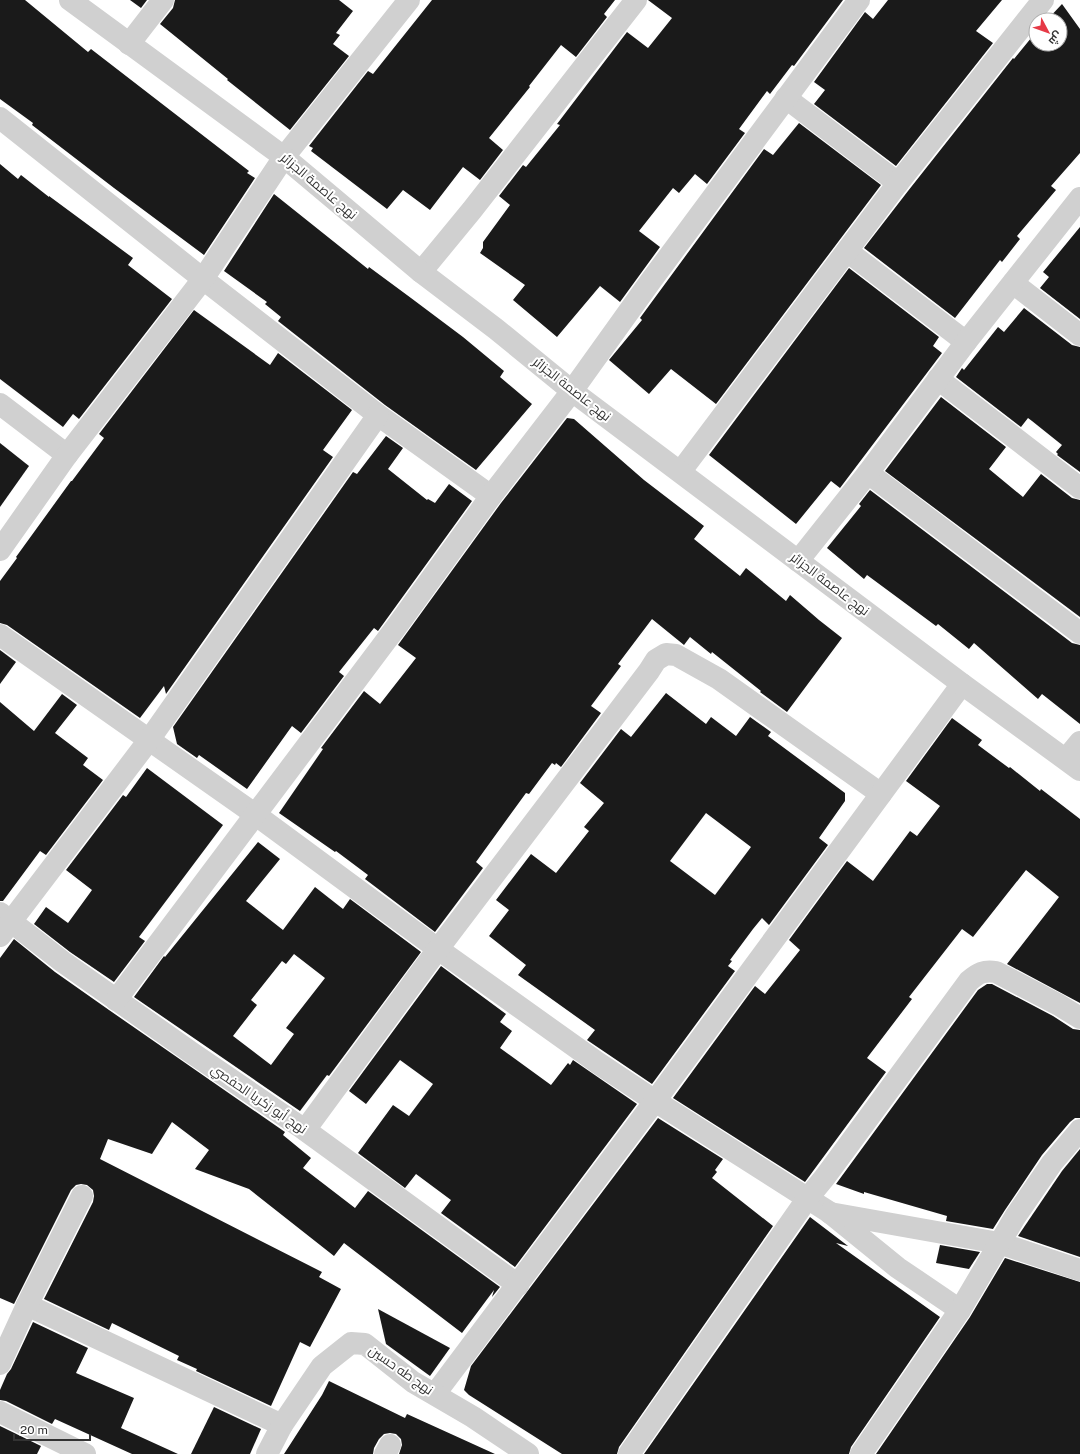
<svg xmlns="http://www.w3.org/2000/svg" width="1080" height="1454" font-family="'Public Sans',Cairo,sans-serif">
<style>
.building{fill:#1a1a1a;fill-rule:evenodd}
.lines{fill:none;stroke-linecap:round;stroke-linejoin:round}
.minor{stroke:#d0d0d0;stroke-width:22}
.tertiary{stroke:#d0d0d0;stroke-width:22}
.labels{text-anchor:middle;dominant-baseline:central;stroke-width:4;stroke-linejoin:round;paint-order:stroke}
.street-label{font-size:13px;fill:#333;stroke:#fff}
</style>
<rect width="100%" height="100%" fill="#fff"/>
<g class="building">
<path d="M 0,0 L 25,0 L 88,52 L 91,49 L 249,171 L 247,173 L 255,178 L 204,255 L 114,188 L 32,125 L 33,123 L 0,99 Z"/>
<path d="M 130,0 L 147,0 L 141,8 Z"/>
<path d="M 175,0 L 339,0 L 353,11 L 336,33 L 340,35 L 333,44 L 349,56 L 290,130 L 227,80 L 228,79 L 160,24 L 173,8 Z"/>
<path d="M 432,0 L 615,0 L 604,14 L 607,17 L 576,57 L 561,45 L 529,86 L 530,87 L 489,138 L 503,150 L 480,180 L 463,167 L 430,210 L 403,190 L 387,209 L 311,151 L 313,148 L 309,146 L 368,71 L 373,74 Z"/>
<path d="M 648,0 L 843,0 L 794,66 L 792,65 L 770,94 L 767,91 L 739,129 L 745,133 L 707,184 L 695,174 L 679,193 L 673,188 L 639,231 L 660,247 L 620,302 L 600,286 L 557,337 L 513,300 L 525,285 L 480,253 L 483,248 L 483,242 L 510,205 L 499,196 L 523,165 L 526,167 L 560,125 L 557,124 L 627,32 L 648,48 L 672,18 Z"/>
<path d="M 888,0 L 1002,0 L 976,31 L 993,43 L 896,166 L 814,104 L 825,90 L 814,82 L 865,12 L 873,19 Z"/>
<path d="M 1062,4 L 1080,29 L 1080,153 L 1051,186 L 1056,190 L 1017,236 L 1020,239 L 1002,262 L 1000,260 L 955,318 L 864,248 L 908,191 L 1013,58 L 1014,59 L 1036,32 L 1036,44 L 1060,44 L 1060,20 L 1047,20 Z"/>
<path d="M 799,123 L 881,185 L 716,404 L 671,369 L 649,394 L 609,360 L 642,320 L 640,318 L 764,149 L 773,155 Z"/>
<path d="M 0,164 L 18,179 L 21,175 L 49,197 L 49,196 L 133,258 L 128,265 L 172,299 L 79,419 L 73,414 L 63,427 L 0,379 Z"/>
<path d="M 274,194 L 368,269 L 369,267 L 411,298 L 463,337 L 504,371 L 500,377 L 532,404 L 476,470 L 385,405 L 292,332 L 278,321 L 281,317 L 265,304 L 267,302 L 224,271 Z"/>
<path d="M 1080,227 L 1080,319 L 1040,288 L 1049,277 L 1043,272 Z"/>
<path d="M 849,268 L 939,337 L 933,346 L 942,353 L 840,488 L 831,481 L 796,524 L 709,455 Z"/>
<path d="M 1024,308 L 1072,345 L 1080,347 L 1080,472 L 1057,455 L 1058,454 L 1056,452 L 1062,445 L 1032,421 L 1028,418 L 1021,427 L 956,377 L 962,368 L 964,370 L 998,327 L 1004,332 Z"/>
<path d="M 194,310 L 270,365 L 278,353 L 352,410 L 323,450 L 333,457 L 166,694 L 164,686 L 140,718 L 7,625 L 0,623 L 0,581 L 17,558 L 16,557 L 71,481 L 72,481 L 104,438 L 99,434 Z"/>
<path d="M 941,397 L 1006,447 L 989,469 L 1023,497 L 1041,474 L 1072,498 L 1080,500 L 1080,617 L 885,471 Z"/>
<path d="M 567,418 L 574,419 L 644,480 L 704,526 L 694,539 L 740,576 L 746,568 L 786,601 L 790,595 L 819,620 L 842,638 L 787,712 L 760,692 L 761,691 L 712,652 L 711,654 L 690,637 L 684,645 L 652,619 L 618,664 L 621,666 L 591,706 L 601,713 L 561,767 L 556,763 L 555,765 L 552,763 L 529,794 L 526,793 L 476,862 L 483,868 L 435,932 L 365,879 L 368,875 L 336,851 L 335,852 L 279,813 L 323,749 L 321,748 L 364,691 L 380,704 L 416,658 L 398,645 L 501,503 Z"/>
<path d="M 386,436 L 403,448 L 388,469 L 427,500 L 428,499 L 435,503 L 449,484 L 472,501 L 378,631 L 374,628 L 339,672 L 344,676 L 301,733 L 292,726 L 247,789 L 199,755 L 197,758 L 177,744 L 173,727 L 353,472 L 357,474 Z"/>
<path d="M 0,443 L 29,466 L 0,507 Z"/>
<path d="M 870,490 L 1072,643 L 1080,645 L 1080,724 L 1042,694 L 1038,699 L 974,643 L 969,649 L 938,624 L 936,626 L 867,575 L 864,579 L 827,548 L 861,506 L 859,504 Z"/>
<path d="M 0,650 L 16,662 L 0,684 Z"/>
<path d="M 666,693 L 706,724 L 711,717 L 736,736 L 750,717 L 771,732 L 768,736 L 845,793 L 845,801 L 819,838 L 828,845 L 769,925 L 762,918 L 753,929 L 730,960 L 732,961 L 728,966 L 735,971 L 652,1084 L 587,1040 L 595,1030 L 518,975 L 526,965 L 489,936 L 509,910 L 496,900 L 531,854 L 556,873 L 589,831 L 584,827 L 604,803 L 580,783 L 621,729 L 631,737 ZM 706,813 L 751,847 L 715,895 L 670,861 Z"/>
<path d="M 62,694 L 77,705 L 55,733 L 88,758 L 83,765 L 103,780 L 46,855 L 40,851 L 3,901 L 0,901 L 0,702 L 34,731 Z"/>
<path d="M 952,718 L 982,740 L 978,745 L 1009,768 L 1010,767 L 1040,791 L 1041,789 L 1080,819 L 1080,1003 L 1007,964 L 1059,897 L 1026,870 L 973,937 L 962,929 L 909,997 L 912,999 L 867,1058 L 886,1072 L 805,1182 L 673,1098 L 755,986 L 765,994 L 800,950 L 789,940 L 847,861 L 873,881 L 910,831 L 917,836 L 940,806 L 906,781 Z"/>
<path d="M 147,768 L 223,825 L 139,937 L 145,941 L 114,982 L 70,952 L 34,924 L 46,907 L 68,923 L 92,890 L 66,870 L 123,795 L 126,797 Z"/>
<path d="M 258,842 L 280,859 L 246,901 L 283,930 L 315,887 L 343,909 L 350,899 L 421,952 L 329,1076 L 327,1075 L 300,1111 L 134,997 L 164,956 L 165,957 ZM 294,954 L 325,978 L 286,1028 L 294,1034 L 271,1065 L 233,1036 L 257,1005 L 251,1000 L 282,961 L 286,964 Z"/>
<path d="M 14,939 L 55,972 L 109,1010 L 285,1132 L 283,1135 L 311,1158 L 303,1168 L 355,1208 L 368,1191 L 500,1287 L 492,1297 L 494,1290 L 462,1333 L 344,1243 L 334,1256 L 249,1189 L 195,1169 L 209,1150 L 172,1122 L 152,1154 L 108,1139 L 100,1159 L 322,1272 L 319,1277 L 341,1289 L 310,1347 L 300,1342 L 271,1406 L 196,1371 L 197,1369 L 177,1360 L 179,1356 L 112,1323 L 109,1330 L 44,1299 L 93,1202 L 94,1196 L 93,1190 L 87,1185 L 81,1184 L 76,1185 L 71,1190 L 14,1304 L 0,1298 L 0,958 Z"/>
<path d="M 441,966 L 506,1014 L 500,1022 L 512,1031 L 500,1048 L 551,1085 L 568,1063 L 570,1065 L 573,1060 L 637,1104 L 515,1267 L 441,1213 L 451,1200 L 416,1174 L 405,1188 L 358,1153 L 393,1105 L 409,1116 L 433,1084 L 400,1060 L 366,1104 L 349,1091 Z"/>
<path d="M 987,984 L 992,984 L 1053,1016 L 1073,1029 L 1080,1030 L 1080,1118 L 1075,1118 L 1070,1122 L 1042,1155 L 1005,1210 L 993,1229 L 946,1221 L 947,1216 L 864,1192 L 864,1194 L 836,1184 L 978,990 Z"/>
<path d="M 658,1118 L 723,1159 L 715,1170 L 717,1172 L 712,1178 L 773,1226 L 619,1447 L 617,1454 L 562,1454 L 469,1395 L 464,1390 L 471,1366 Z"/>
<path d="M 1080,1149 L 1080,1257 L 1018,1236 L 1062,1171 Z"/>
<path d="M 810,1217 L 848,1246 L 836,1243 L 940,1317 L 851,1447 L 849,1454 L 644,1454 Z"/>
<path d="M 940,1245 L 980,1252 L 969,1269 L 936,1263 Z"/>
<path d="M 1005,1258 L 1080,1282 L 1080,1454 L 876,1454 L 970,1317 Z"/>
<path d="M 378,1309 L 450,1348 L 430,1376 L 386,1344 Z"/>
<path d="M 33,1322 L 88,1348 L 76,1373 L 134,1398 L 121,1428 L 178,1454 L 132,1454 L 55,1419 L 52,1424 L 6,1401 L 0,1400 L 0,1390 L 7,1374 L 11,1369 Z"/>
<path d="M 329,1381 L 405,1418 L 407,1414 L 495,1454 L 399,1454 L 402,1445 L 401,1439 L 396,1434 L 390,1433 L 384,1434 L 379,1439 L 374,1448 L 373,1454 L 284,1454 L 322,1395 Z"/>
<path d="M 214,1407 L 261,1429 L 250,1454 L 191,1454 Z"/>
<path d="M 0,1426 L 41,1446 L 37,1454 L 0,1454 Z"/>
</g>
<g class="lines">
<g class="minor">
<path d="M 129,44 L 163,0"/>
<path d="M 786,98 L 898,183"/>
<path d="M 0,118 L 203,279 L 378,415 L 491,496"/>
<path d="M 847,251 L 966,342"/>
<path d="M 421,272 L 472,210 L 636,0"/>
<path d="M 1013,283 L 1080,335"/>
<path d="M 938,379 L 1080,488"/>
<path d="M 0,404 L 67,455"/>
<path d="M 681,471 L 898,183 L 1043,0"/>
<path d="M 868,473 L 1080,633"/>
<path d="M 0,550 L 67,455 L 203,279 L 284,157 L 409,0"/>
<path d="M 798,561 L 868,473 L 966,342 L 1080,198"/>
<path d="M 0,635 L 256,815 L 438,949 L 598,1063 L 655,1101 L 829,1212 L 898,1268 L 960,1310"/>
<path d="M 1066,759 L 1080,742"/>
<path d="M 0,913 L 63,962 L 192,1053 L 305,1130 L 518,1285"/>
<path d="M 0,936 L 149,740 L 378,415"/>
<path d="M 116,1000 L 397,626 L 491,496 L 572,391 L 650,282 L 859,0"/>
<path d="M 305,1130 L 438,949 L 649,671 L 656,660 L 666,654 L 676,655 L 719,679 L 881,794"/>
<path d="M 830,1213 L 999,1243 L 1080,1270"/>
<path d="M 27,1305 L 282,1425"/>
<path d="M 0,1364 L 27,1305 L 82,1196"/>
<path d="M 435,1394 L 655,1101 L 962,684"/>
<path d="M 0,1412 L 85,1454"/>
<path d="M 267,1454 L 282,1425 L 322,1366 L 351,1343 L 365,1344 L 413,1382 L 473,1417 L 528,1454"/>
<path d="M 385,1454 L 390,1445"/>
<path d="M 629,1454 L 807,1199 L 825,1177 L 969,981 C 978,973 984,970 996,972 L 1059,1005 L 1080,1018"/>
<path d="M 861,1454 L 960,1310 L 1015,1217 L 1052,1163 L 1080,1130"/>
</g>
<path class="tertiary" d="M 70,0 L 284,157 L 421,272 L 496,329 L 572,391 L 962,684 L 1080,770"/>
</g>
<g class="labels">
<g class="street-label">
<text transform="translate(319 186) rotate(40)">نهج عاصمة الجزائر</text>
<text transform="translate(572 389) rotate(38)">نهج عاصمة الجزائر</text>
<text transform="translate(830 584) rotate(37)">نهج عاصمة الجزائر</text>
<text transform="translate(259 1099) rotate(34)">نهج أبو زكريا الحفصي</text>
<text transform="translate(401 1370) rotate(35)">نهج طه حسين</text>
</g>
</g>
<g transform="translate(1048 32) rotate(131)"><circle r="19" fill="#ffffff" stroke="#adadad"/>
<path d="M0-3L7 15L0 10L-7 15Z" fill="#e63946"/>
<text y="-6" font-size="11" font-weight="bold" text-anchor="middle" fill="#333333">ش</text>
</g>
<path d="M14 1434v6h76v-6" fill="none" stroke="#333333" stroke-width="2"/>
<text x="20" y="1434" font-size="12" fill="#333333" stroke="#ffffff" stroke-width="3" paint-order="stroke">20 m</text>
</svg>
